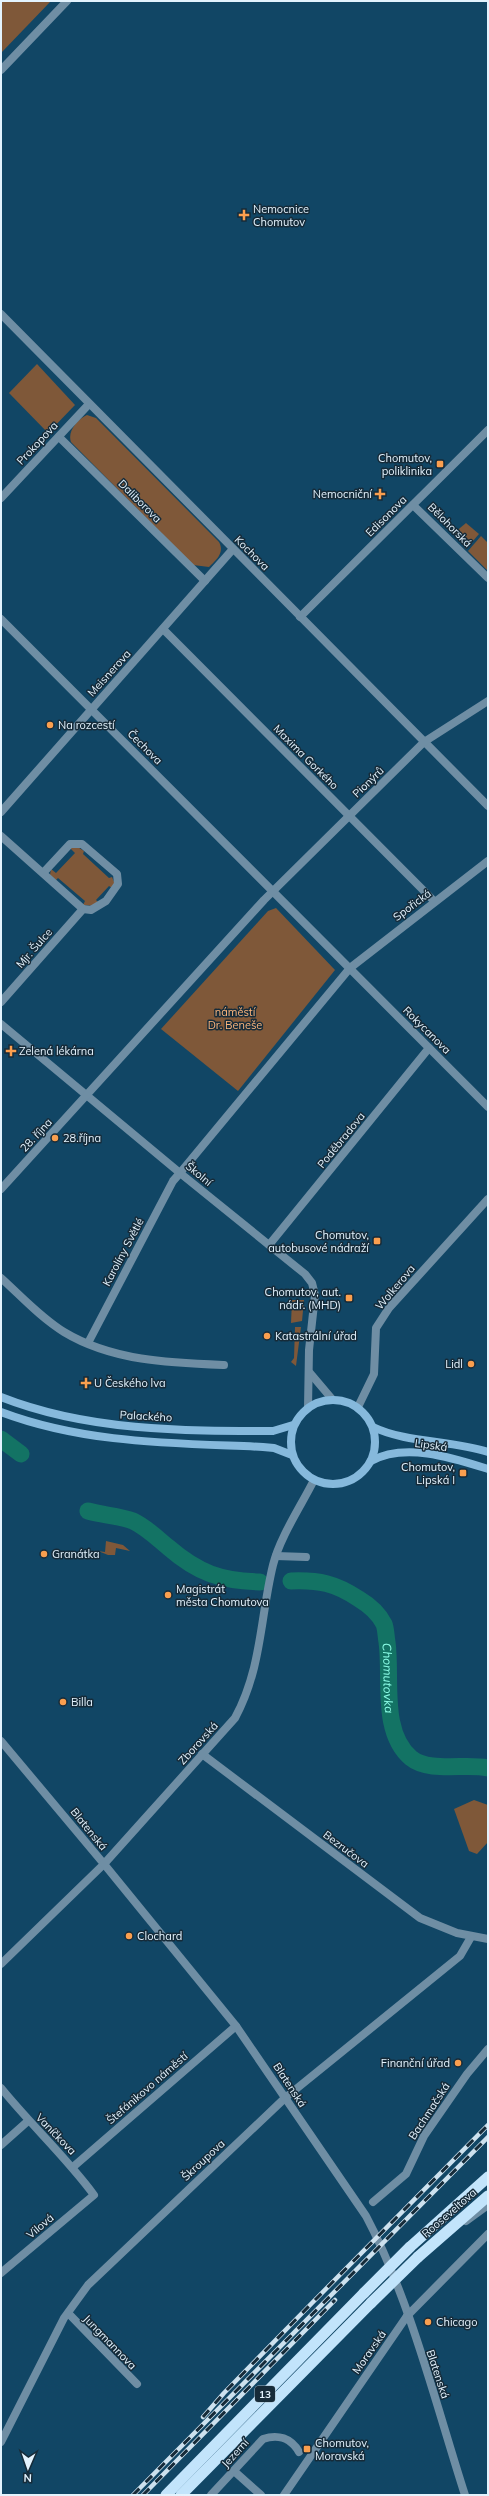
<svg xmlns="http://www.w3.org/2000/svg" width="489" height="2496" font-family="Mulish,sans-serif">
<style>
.green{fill:#7f5839}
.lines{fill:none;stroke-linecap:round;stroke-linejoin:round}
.river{stroke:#137364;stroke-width:17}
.minor{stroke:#6f8ea4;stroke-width:8}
.tertiary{stroke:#6f8ea4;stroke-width:8}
.secondary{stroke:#86b9dc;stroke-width:8}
.trunk{stroke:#c2e4fb;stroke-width:11}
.rail-casing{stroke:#cde1ee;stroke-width:4.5}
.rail{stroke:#162b39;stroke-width:3;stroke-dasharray:9;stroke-linecap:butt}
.trunk-bridge{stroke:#c2e4fb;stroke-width:11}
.poi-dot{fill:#fa9f4f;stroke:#162b39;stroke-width:1.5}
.labels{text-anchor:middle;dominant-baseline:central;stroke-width:3;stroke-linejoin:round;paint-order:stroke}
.shield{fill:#162b39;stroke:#a6b7c3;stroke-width:1}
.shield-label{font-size:10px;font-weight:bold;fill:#e3f3fe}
.poi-label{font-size:11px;fill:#e3f3fe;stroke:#162b39;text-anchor:start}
.street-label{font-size:11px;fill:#e3f3fe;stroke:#162b39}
.park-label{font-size:11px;fill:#fdb67d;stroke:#162b39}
.water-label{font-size:12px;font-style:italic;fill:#8bfde6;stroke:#162b39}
</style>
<rect width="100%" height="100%" fill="#114665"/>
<g class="green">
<path d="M 1,1 L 51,1 L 1,53 Z"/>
<path d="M 37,364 L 75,405 L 48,433 L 9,393 Z"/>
<path d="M 87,415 L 96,418 L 219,542 C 225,553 216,560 209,567 L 193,565 L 71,442 C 67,431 78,419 87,415 Z"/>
<path d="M 466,523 L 479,534 L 466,549 L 454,533 Z"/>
<path d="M 481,536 L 488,543 L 488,571 L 468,551 Z"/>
<path d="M 76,846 L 84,851 L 83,854 L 109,878 L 112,877 L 115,884 L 112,888 L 109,886 L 96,900 L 99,903 L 94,906 L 83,905 L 85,901 L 58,878 L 56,880 L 50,875 L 51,869 L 56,873 L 75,853 L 70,848 Z"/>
<path d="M 276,908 L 335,970 L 238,1091 L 161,1029 L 268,911 Z"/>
<path d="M 292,1300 L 304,1300 L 302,1321 L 291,1323 Z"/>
<path d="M 295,1327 L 301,1327 L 296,1366 L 291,1362 L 294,1358 Z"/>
<path d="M 106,1541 L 123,1545 L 130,1551 L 116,1548 L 115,1555 L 108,1555 L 98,1551 L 105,1552 Z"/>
<path d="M 474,1800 L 488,1805 L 488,1842 L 477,1854 L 469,1851 L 454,1809 Z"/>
</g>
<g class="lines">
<g class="river">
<path d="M 1,1439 L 21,1454"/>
<path d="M 88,1511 C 102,1515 120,1516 133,1521 C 146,1527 157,1538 168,1547 C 198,1573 221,1581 260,1582"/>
<path id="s1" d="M 291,1581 C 319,1580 335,1583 359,1599 C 369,1605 379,1614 384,1624 C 386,1629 386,1637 387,1642 C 392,1677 380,1732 411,1758 C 429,1773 467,1763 488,1768"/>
</g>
<g class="minor">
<path d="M 1,70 L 67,1"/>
<path d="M 1,314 L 488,806"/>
<path d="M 59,437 L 205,581"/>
<path d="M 1,498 L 89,404"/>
<path d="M 413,505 L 488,578"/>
<path d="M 300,617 L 488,430"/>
<path d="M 1,619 L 488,1107"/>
<path d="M 163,629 L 434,901"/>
<path d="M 1,812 L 233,549"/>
<path d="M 1,836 L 83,909 L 91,910 L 106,901 L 118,884 L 117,874 L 82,844 L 70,844 L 44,872"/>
<path d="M 1,1002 L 83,909"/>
<path d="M 1,1024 L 180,1173 L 173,1181 L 88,1343"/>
<path d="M 1,1189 L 264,900 L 424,742 L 488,701"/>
<path d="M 269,1245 L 429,1048"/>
<path d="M 1,1278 C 21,1296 41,1318 64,1332 C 112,1361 170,1363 224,1365"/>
<path d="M 358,1407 L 374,1374 L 376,1328 L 389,1308 L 488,1199"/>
<path d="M 276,1556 L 306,1557"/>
<path d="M 1,1741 L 104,1864 L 1,1964"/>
<path d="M 202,1754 L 420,1918 L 457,1933 L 488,1939"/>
<path d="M 1,2088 C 31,2125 66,2157 94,2195 L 1,2273"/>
<path d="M 1,2145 L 28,2121"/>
<path d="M 73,2167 L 236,2026"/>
<path d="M 373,2202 L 406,2174 L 424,2136 L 467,2074 L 488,2049"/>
<path d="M 466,2221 L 488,2205"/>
<path d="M 69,2314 L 137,2384"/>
<path d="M 407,2316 L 488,2234"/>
<path d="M 1,2442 L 64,2318 L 88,2285 L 285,2098 L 460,1956 L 471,1937"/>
<path d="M 234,2471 L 261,2495"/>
<path d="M 211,2495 L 263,2439 C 278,2434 291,2438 299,2452"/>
</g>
<g class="tertiary">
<path d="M 310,1373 L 332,1399"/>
<path d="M 308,1407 L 309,1350 L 315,1295 L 312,1283 L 305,1274 L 180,1173 L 350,968 L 488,861"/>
<path d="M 314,1480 C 301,1506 280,1537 273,1565 C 260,1618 262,1668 235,1718 L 104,1864 L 236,2026 L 366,2216 C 410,2299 436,2405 465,2495"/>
<path d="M 284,2495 L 407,2316"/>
</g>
<g class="secondary">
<path d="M 1,1397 C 87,1431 182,1431 273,1431 L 293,1425"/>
<circle cx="333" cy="1442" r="42"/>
<path d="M 1,1412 C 86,1444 174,1443 263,1447 L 274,1448 L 292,1455"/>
<path d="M 373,1427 C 406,1443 451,1440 488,1452"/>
<path d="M 371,1461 C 405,1442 453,1458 488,1469"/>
</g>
<g class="trunk">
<path d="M 410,2247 L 488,2177"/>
<path d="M 418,2257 L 488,2196"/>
<path d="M 166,2495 L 364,2293"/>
<path d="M 181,2495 L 371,2303"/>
</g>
<defs>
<g id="rail">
<path d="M 203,2417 L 224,2393 L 312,2303 L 488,2125"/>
<path d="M 133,2495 L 488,2137"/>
<path d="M 143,2495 L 335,2300"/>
</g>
</defs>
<use href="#rail" class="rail-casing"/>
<use href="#rail" class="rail"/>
<g class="trunk-bridge">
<path d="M 364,2293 L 410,2247"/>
<path d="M 371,2303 L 418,2257"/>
</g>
</g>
<g class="poi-dot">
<path d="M242 209h4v4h4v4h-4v4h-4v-4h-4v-4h4z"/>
<rect x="436" y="460" width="8" height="8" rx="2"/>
<path d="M378 488h4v4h4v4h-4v4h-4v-4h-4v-4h4z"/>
<circle cx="50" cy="725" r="4"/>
<path d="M9 1045h4v4h4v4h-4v4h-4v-4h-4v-4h4z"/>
<circle cx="55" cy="1138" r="4"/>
<rect x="373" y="1237" width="8" height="8" rx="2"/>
<rect x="345" y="1294" width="8" height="8" rx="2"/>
<circle cx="267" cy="1336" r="4"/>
<circle cx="471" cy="1364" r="4"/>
<path d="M84 1377h4v4h4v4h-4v4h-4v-4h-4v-4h4z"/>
<rect x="459" y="1469" width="8" height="8" rx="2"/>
<circle cx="44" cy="1554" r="4"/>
<circle cx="168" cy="1595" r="4"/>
<circle cx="63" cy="1702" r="4"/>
<circle cx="129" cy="1936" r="4"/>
<circle cx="458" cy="2063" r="4"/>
<circle cx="428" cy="2322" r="4"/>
<rect x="303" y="2445" width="8" height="8" rx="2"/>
</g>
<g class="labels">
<rect class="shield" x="255" y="2386" width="20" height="16" rx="3"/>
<g class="shield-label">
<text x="265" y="2394">13</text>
</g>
<g class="poi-label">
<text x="253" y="209">Nemocnice<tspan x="253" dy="13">Chomutov</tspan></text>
<text x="432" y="458" text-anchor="end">Chomutov,<tspan x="432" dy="13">poliklinika</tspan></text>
<text x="372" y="494" text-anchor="end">Nemocniční</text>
<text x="58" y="725">Na rozcestí</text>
<text x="19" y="1051">Zelená lékárna</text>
<text x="63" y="1138">28.října</text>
<text x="369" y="1235" text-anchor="end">Chomutov,<tspan x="369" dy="13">autobusové nádraží</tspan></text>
<text x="341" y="1292" text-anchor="end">Chomutov, aut.<tspan x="341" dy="13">nádr. (MHD)</tspan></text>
<text x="275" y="1336">Katastrální úřad</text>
<text x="463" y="1364" text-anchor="end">Lidl</text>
<text x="94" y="1383">U Českého lva</text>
<text x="455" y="1467" text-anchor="end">Chomutov,<tspan x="455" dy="13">Lipská I</tspan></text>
<text x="52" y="1554">Granátka</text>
<text x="176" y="1589">Magistrát<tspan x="176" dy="13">města Chomutova</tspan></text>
<text x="71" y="1702">Billa</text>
<text x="137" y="1936">Clochard</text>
<text x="450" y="2063" text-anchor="end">Finanční úřad</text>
<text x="436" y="2322">Chicago</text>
<text x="315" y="2443">Chomutov,<tspan x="315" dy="13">Moravská</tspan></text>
</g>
<g class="street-label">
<text transform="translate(37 443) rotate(-47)">Prokopova</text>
<text transform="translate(140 501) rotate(45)">Daliborova</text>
<text transform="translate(386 516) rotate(-45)">Edisonova</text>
<text transform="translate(450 525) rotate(45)">Bělohorská</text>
<text transform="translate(252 553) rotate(45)">Kochova</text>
<text transform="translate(109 673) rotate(-48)">Meisnerova</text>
<text transform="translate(145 747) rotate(45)">Čechova</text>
<text transform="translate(306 757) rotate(45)">Maxima Gorkého</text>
<text transform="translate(368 782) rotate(-44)">Pionýrů</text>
<text transform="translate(412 905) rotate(-37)">Spořická</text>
<text transform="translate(34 948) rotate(-49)">Mjr. Šulce</text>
<text transform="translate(427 1030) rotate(45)">Rokycanova</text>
<text transform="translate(36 1135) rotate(-47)">28. října</text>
<text transform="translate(341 1140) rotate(-51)">Poděbradova</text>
<text transform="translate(199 1174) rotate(39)">Školní</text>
<text transform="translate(123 1252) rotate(-62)">Karolíny Světlé</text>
<text transform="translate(395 1287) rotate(-50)">Wolkerova</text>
<text transform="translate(146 1416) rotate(3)">Palackého</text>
<text transform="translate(431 1445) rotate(8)">Lipská</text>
<text transform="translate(198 1743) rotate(-48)">Zborovská</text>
<text transform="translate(89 1829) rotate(51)">Blatenská</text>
<text transform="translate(346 1849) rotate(37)">Bezručova</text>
<text transform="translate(290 2085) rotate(57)">Blatenská</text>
<text transform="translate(147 2088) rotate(-41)">Štefánikovo náměstí</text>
<text transform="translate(429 2111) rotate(-57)">Bachmačská</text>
<text transform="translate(56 2134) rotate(46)">Vaníčkova</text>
<text transform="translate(203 2160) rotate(-43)">Škroupova</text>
<text transform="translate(449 2213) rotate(-41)">Rooseveltova</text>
<text transform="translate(40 2226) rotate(-40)">Vilová</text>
<text transform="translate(110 2342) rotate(46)">Jungmannova</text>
<text transform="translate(369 2352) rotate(-55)">Moravská</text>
<text transform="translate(438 2374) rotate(72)">Blatenská</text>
<text transform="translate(235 2453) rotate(-48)">Jezerní</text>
</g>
<g class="park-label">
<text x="235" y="1012">náměstí<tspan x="235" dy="13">Dr. Beneše</tspan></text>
</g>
<g class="water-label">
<text stroke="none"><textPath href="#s1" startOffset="162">Chomutovka</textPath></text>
</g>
</g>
<rect width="489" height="2496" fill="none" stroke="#e3f3fe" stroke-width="4"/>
<g transform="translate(28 2468) rotate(182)" stroke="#162b39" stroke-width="3" paint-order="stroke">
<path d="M0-3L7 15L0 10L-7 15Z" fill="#e3f3fe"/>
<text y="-6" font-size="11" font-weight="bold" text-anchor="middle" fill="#e3f3fe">N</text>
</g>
</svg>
